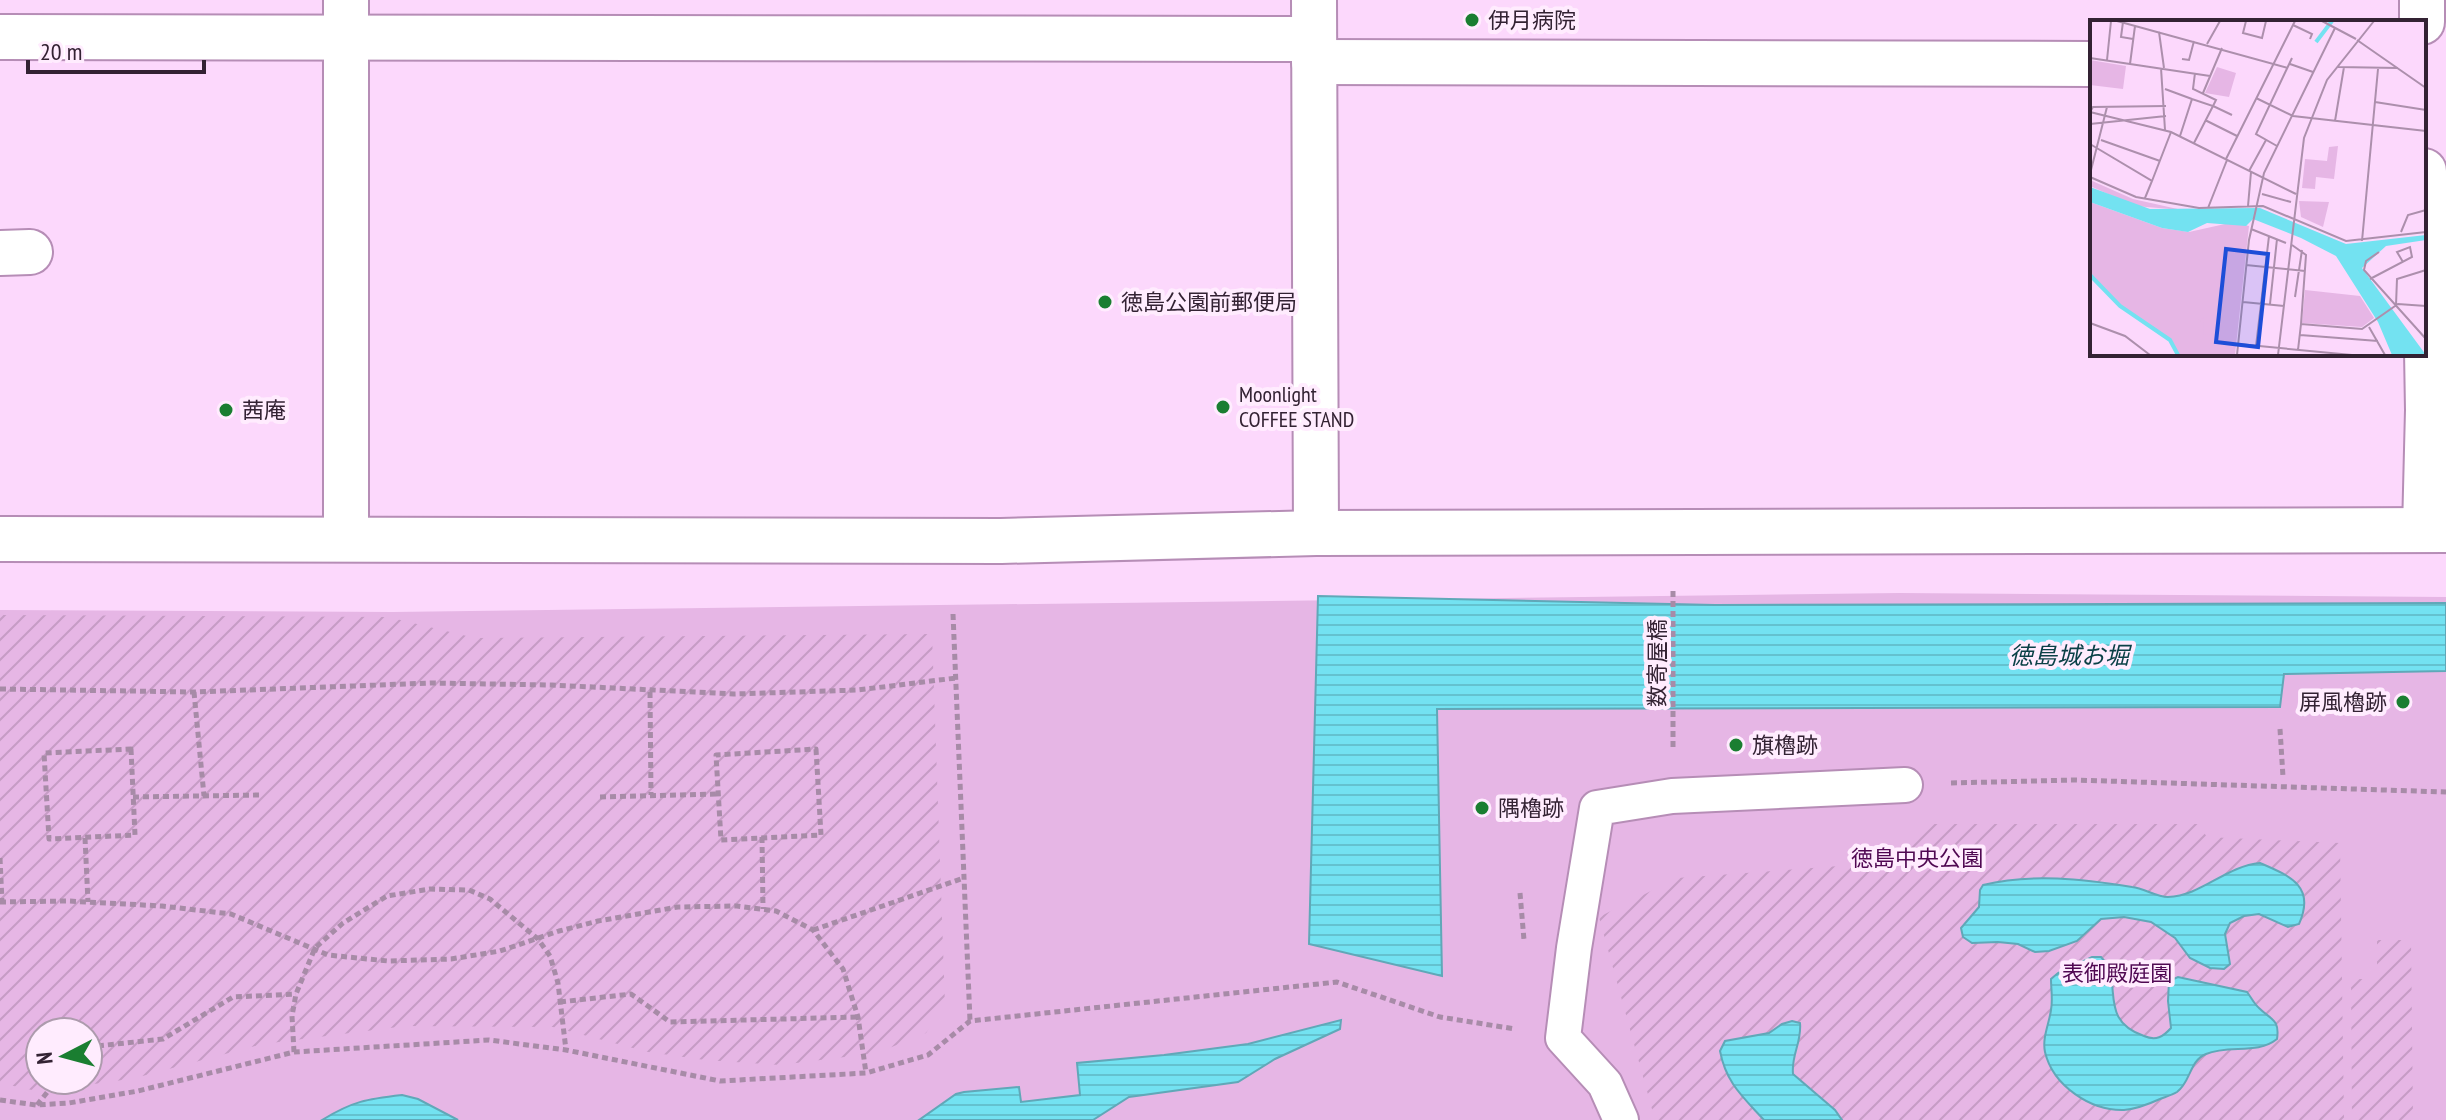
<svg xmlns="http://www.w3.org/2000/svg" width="2446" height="1120" viewBox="0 0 2446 1120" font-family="'PT Sans Narrow','Noto Sans JP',sans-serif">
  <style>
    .park { fill: #e6b6e5; fill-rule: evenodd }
    .garden { fill: url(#garden-furrows); fill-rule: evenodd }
    .water { fill: url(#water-rules); stroke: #60a8b8; stroke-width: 2 }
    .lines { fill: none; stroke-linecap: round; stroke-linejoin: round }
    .service-casing { stroke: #b68db6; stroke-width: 38 }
    .minor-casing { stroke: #b68db6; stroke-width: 48 }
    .tertiary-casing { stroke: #b68db6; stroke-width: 48 }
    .path { stroke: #a78ba7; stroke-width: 5; stroke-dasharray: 6 4; stroke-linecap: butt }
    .service { stroke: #fff; stroke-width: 34 }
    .minor { stroke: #fff; stroke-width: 44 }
    .tertiary { stroke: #fff; stroke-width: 44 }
    .poi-dot { fill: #1a7e31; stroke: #ffecfe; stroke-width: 3 }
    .labels { text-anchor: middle; stroke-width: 8; stroke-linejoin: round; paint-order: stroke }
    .poi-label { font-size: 22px; fill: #323; stroke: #ffecfe; text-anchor: start }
    .street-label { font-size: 22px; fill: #323; stroke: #ffecfe }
    .park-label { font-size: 22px; fill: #500852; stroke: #ffecfe }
    .water-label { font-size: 24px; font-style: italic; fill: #0b4047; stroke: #ffecfe }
    .inset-river { fill: none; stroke: #73e2f1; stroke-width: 4 }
    .inset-road { fill: none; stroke: #ac8fac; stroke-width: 2 }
    .view { fill: #1d4ed8; fill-opacity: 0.15; stroke: #1d4ed8; stroke-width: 4 }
    .inset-edge { fill: none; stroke: #323; stroke-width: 4 }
  </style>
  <defs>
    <pattern id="garden-furrows" width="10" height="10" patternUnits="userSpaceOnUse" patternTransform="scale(2)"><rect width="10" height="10" fill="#e6b6e5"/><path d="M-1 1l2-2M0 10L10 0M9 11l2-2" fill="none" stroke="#c69cc5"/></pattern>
    <pattern id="water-rules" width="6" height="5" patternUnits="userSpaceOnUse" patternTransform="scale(2)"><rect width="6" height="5" fill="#73e2f1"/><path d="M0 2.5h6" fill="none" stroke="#64c2cf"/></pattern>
  </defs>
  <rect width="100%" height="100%" fill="#fcd8fc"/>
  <path class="park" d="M1899,593L2446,597V1120H0V610L393,612ZM40,1032H88V1080H40Z"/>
  <g class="garden">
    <path d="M0,615L388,617L475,638L932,634L945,1005L926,1033L877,1053L780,1065L705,1060L648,1052L553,1027L406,1026L263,1044L135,1078L103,1083L32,1090L0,1083ZM40,1032H88V1080H40Z"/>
    <path d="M1929,824H2198L2207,837L2340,843L2344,1120H1655L1599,917L1677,878L1880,863Z"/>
    <path d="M2377,940H2411L2413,1120H2352L2351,979H2377Z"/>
  </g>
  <g class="water">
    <path d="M1318,596L1715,605L2446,603V671L2284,674L2280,707L1437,709L1442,976L1309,944Z"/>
    <path d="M2260,863C2290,876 2316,886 2299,924L2288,927L2259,914L2244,916L2230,923L2225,934L2230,964L2224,969L2210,968L2190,958L2175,938L2151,922L2124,917L2101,919L2077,941L2049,951L2035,952L2018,944L1998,942L1972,943L1963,937L1961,928L1979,907L1980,890L1983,885C2032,873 2083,879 2132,887C2144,888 2156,897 2168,897C2201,896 2226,866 2260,863Z"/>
    <path d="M2092,957H2101C2125,982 2096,1019 2144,1036C2156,1041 2163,1037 2171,1028L2168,1001L2169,981L2178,977L2247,992C2251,997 2254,1004 2259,1008C2271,1020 2280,1019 2277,1039C2257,1055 2229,1044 2206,1054C2189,1061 2191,1082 2177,1092C2172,1095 2165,1097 2160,1099C2149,1104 2136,1109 2124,1110C2091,1111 2053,1086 2045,1052C2042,1038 2049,1024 2051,1010C2053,1000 2051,989 2051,979L2058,973Z"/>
    <path d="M1341,1020L1340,1029L1275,1059L1238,1082L1129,1097L1093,1120H919L956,1094L964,1092L1019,1087L1021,1102L1080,1095L1077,1063L1164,1055L1248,1044Z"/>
    <path d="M1792,1021L1800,1023C1802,1042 1791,1055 1793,1074L1835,1110L1842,1120H1764C1743,1097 1726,1083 1720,1051L1725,1041L1769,1033L1782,1024Z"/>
    <path d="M402,1095L418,1099L458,1120H322C353,1101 367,1099 402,1095Z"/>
  </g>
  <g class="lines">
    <g class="service-casing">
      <path id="service" d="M1621,1120L1605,1084L1563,1038L1574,948L1597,808L1672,796L1905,785"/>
    </g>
    <g class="minor-casing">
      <g id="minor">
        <path d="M1314,0L1316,533"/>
        <path d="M0,37L1314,39"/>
        <path d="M1314,62L2092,64"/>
        <path d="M0,253L30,252"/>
        <path d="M346,539V0"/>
      </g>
    </g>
    <g class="tertiary-casing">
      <g id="tertiary">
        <path d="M2422,22V0"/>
        <path d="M2424,171L2428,410L2425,530"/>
        <path d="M0,539L1001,541L1316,533L2446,530"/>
      </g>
    </g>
    <g class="path">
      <path d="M953,614L970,1021"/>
      <path d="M0,689L194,692L432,683L552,685L734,694L858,690L956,678"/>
      <path d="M194,692L204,796"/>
      <path d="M650,692L651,795"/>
      <path d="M2280,729L2283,777"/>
      <path d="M1673,747V588"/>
      <path d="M131,749L135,835L49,839L44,753Z"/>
      <path d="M816,749L821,835L721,840L716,755Z"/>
      <path d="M1951,783L2075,780L2446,792"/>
      <path d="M133,797L261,795"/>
      <path d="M600,797L718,794"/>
      <path d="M762,837L763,909"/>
      <path d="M85,838L88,902"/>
      <path d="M0,858L2,902"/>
      <path d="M1520,893L1524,940"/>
      <path d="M0,902L68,901L162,906L231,914L328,955L388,961L451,959L500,951L559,931L598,921L678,907L737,906L776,911L813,930L843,969L858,1017L866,1073"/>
      <path d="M813,930L964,878"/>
      <path d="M560,1002L631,994L670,1022L858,1017"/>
      <path d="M88,1047L163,1039L233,997L296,994"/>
      <path d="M294,1052L292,1016L296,994L315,948L343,923L387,896L430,889L469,890L490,899L538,939L550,956L558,983L566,1050"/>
      <path d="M0,1100L36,1105L69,1103L138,1091L294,1052L489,1040L566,1050L720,1081L866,1073L928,1055L970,1021L1337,982L1440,1017L1515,1029"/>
      <path d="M37,1105L57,1080"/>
    </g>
    <use href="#service" class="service"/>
    <use href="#minor" class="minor"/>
    <use href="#tertiary" class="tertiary"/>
  </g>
  <g class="poi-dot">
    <circle cx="1472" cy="20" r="8"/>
    <circle cx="1105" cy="302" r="8"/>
    <circle cx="1223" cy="407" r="8"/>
    <circle cx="226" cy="410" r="8"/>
    <circle cx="2403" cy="702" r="8"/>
    <circle cx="1736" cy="745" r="8"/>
    <circle cx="1482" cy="808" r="8"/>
  </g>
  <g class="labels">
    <g class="poi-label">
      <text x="1488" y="28">伊月病院</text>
      <text x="1121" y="310">徳島公園前郵便局</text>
      <text x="1239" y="402">Moonlight<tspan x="1239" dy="25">COFFEE STAND</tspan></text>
      <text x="242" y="418">茜庵</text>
      <text x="2387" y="710" text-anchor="end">屏風櫓跡</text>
      <text x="1752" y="753">旗櫓跡</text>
      <text x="1498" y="816">隅櫓跡</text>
    </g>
    <g class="street-label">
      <text transform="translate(1657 663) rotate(-90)" y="8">数寄屋橋</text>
    </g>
    <g class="park-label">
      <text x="1917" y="866">徳島中央公園</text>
      <text x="2117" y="981">表御殿庭園</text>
    </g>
    <g class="water-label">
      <text x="2069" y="664">徳島城お堀</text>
    </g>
  </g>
  <g transform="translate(2090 20)">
    <rect width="336" height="336" fill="#fcd8fc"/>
    <path d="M0,40L36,46L33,69L0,65ZM127,47L146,53L139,77L115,73ZM248,126L244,159L226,157L225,169L212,168L215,139L237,141L239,127ZM0,160L43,179L92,190L45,186L0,166ZM209,181L239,182L233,207L211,197ZM0,182L72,208L99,212L144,202L159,206L145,335H89L81,320L33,287L0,253ZM215,270L270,276L284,298L272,307L212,303Z" fill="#e6b6e5"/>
    <path d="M138,226L155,229L150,267L135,265ZM137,291V319L122,321L125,314L113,315L114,302L107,300Z" fill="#e6b6e5"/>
    <path d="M0,167L60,189L170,188L256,224L336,215V220L296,226L272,248L336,335H302L288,302L246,236L211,218L163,199L156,206L117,203L98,212L72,208L0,182Z" fill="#73e2f1"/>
    <path class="inset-river" d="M226,22L242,1M0,255L30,286L80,320L88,335"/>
    <path class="inset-road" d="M27,1L198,48M156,1L153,13L172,18L176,1M232,1L266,19M33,2L31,17L43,19M203,5L222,14L220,19M69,12L74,48M267,20L336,68M117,24L130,1M0,38L120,56M92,39L99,40L104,21M17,40L21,1M40,44L45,6M200,44L223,52M248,47L308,48M71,48L75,110M105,53L103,69L126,80L123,86L142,95M75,69L102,79M113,73L132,28M166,78L203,96L336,111M285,82L336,90M0,92L81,112L206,174M0,92L3,87L76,86M115,100L147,116M245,101L254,47M0,104L76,96M90,116L102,79L123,86L104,123M11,120L70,141M0,124L62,161L55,178M187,126L166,114L202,38M136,139L205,1M159,151L176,120M0,154L17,87M0,157L46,177L109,188L173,186L256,221L336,212M62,161L81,112M172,174L201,182M158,186L161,152M118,188L137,140M161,209L196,223M311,212L318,195L336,190M272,221L288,49M202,225L216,235L211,304M289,232L276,241L274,250L336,319M156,245L215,251M280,259L322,237L320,227L307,232L313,242M205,277L212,230M153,282L194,286M171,284L179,216M180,284L187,219M306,285L307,259L336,250M0,303L35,316L60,335M279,307L295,335M210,315L288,321M148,324L262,335M166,326L171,284M208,330L211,304L272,309L308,284L336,286M147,335L159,220L174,153L245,8M188,335L214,118L237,60L284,1"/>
    <path class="view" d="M136,229L178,234L168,327L126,322Z"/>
    <rect width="336" height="336" class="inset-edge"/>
  </g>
  <g transform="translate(64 1056) rotate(264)"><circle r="38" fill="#ffecfe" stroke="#ad9bad" stroke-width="2"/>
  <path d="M0-6L14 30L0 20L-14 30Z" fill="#1a7e31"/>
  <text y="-12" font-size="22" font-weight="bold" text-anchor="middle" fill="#332233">N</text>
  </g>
  <path d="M28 60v12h176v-12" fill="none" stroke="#332233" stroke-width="4"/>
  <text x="40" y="60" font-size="24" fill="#332233" stroke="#ffecfe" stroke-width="6" paint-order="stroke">20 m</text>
</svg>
